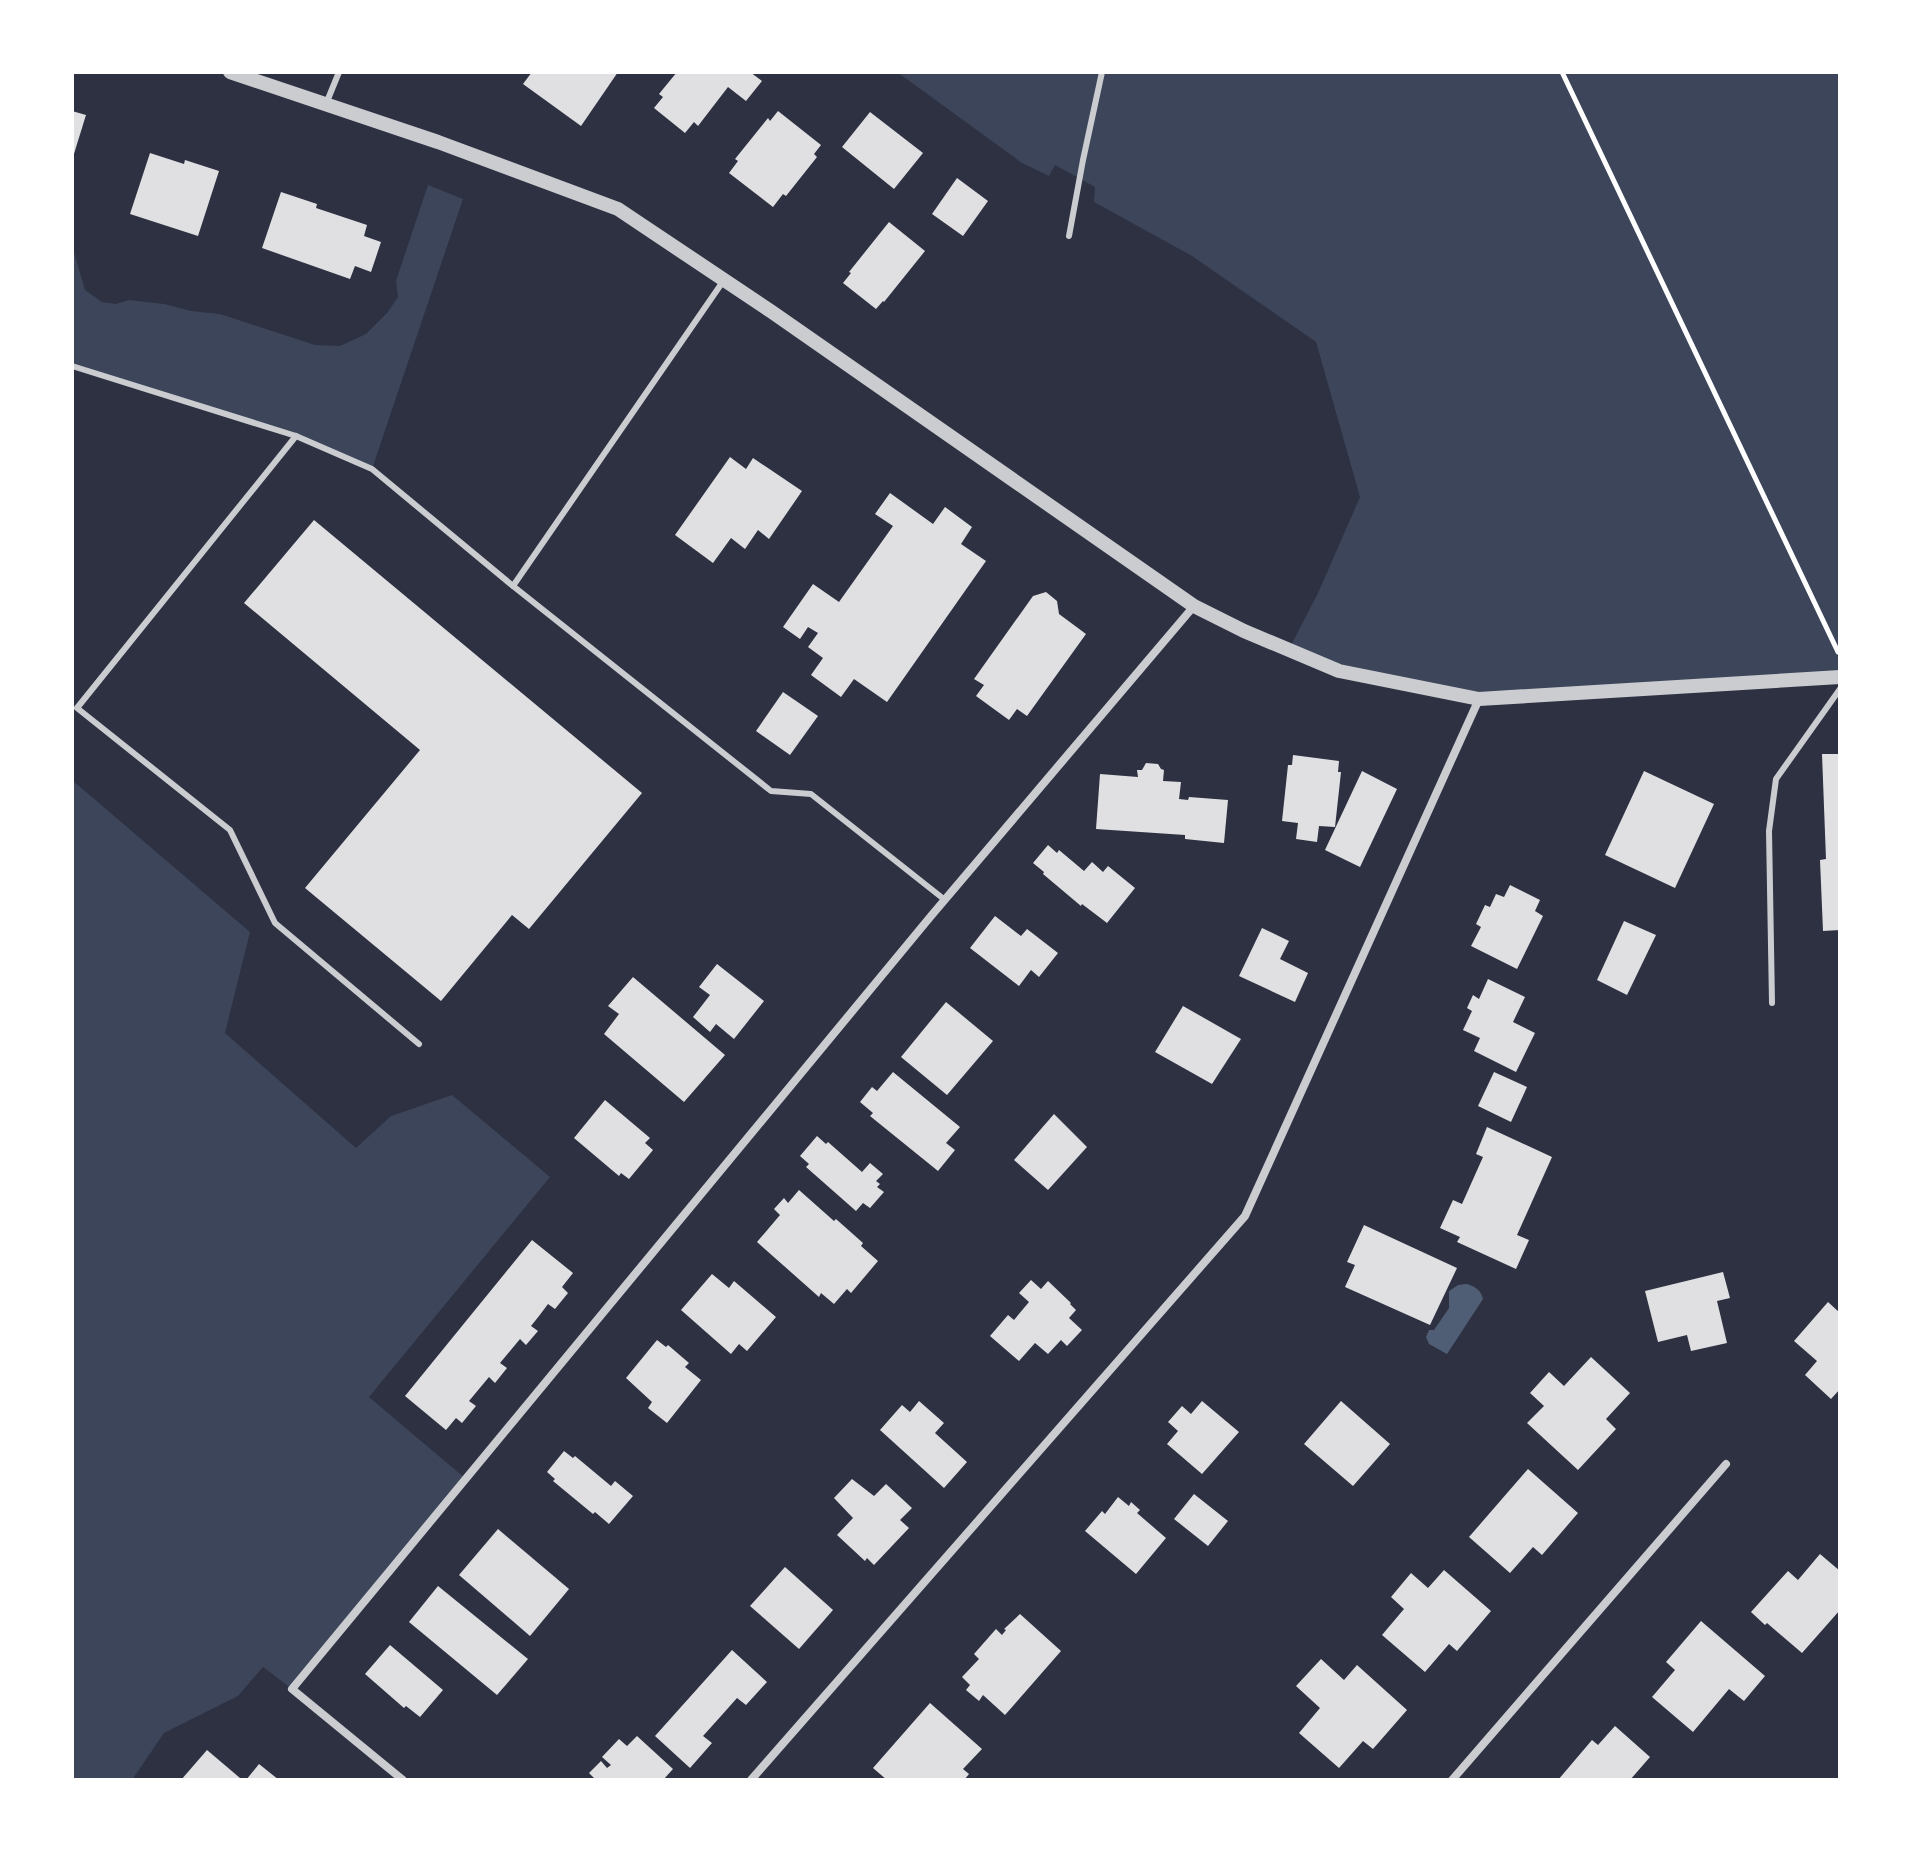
<svg xmlns="http://www.w3.org/2000/svg" width="1912" height="1852" viewBox="0 0 1912 1852" font-family="Figtree,sans-serif">
  <style>
    .green { fill: #3c4559 }
    .water { fill: #4f5d75 }
    .building { fill: #e0e0e3 }
    .lines { fill: none; stroke-linecap: round; stroke-linejoin: round }
    .path { stroke: #fff; stroke-width: 5 }
    .service { stroke: #caccd0; stroke-width: 6 }
    .minor { stroke: #caccd0; stroke-width: 8 }
    .tertiary { stroke: #caccd0; stroke-width: 14 }
  </style>
  <rect width="100%" height="100%" fill="#2d3142"/>
  <g class="green">
    <path d="M897,72H1840V677L1479,699L1339,671L1288,651L1318,593L1360,497L1316,342L1192,256L1094,202L1095,187L1055,165L1049,176L1022,163Z"/>
    <path d="M428,185L463,199L372,469L296,436L72,366V245L85,290L102,302L116,304L129,300L164,304L191,311L220,314L315,345L340,346L366,334L387,313L398,297L396,281Z"/>
    <path d="M72,780L250,932L225,1033L356,1148L391,1116L452,1095L550,1177L369,1397L466,1479L292,1689L263,1667L238,1696L164,1733L132,1780H72Z"/>
  </g>
  <path class="water" d="M1466,1284C1475,1286 1481,1290 1483,1299L1447,1354L1429,1344L1426,1337L1429,1330H1434L1449,1308V1291L1458,1285Z"/>
  <g class="building">
    <path d="M532,72H618L581,126L523,84Z"/>
    <path d="M677,72H750L762,81L746,101L728,87L698,126L694,122L685,133L654,108L663,97L659,94Z"/>
    <path d="M72,111L86,115L73,157H72Z"/>
    <path d="M778,111L821,145L814,154L817,157L786,196L783,194L773,207L729,173L738,161L735,159L768,118L770,121Z"/>
    <path d="M870,112L923,153L894,189L842,147Z"/>
    <path d="M150,153L184,164L185,160L219,171L198,236L130,214Z"/>
    <path d="M957,178L988,201L963,236L932,214Z"/>
    <path d="M281,192L317,204L316,208L367,225L364,236L381,242L371,272L355,266L350,279L262,248Z"/>
    <path d="M889,222L925,251L884,302L883,301L876,309L843,283L851,273L849,272Z"/>
    <path d="M730,457L746,469L753,458L802,491L769,539L758,530L745,549L731,538L713,563L675,535Z"/>
    <path d="M890,493L933,524L945,507L972,527L961,544L986,561L887,702L854,679L841,697L811,675L823,658L808,647L818,633L808,627L800,639L783,627L813,584L839,602L893,526L875,514Z"/>
    <path d="M314,520L642,793L529,929L512,915L441,1001L305,888L420,750L244,603Z"/>
    <path d="M1046,592L1057,601L1059,614L1086,634L1027,716L1017,709L1009,720L976,696L984,685L974,679L1033,596Z"/>
    <path d="M783,692L818,716L790,755L756,731Z"/>
    <path d="M1822,754H1840V930L1823,931L1820,860L1826,859Z"/>
    <path d="M1293,755L1339,761L1338,772H1341L1335,827L1319,826L1317,842L1296,839L1298,823L1282,821L1288,765H1292Z"/>
    <path d="M1146,763L1158,764L1161,769L1164,770L1163,781L1181,782L1179,799L1188,800L1189,797L1228,800L1224,843L1185,839V835L1096,829L1100,774L1138,777L1137,770H1142Z"/>
    <path d="M1362,771L1397,789L1360,867L1325,850Z"/>
    <path d="M1644,771L1714,804L1675,888L1605,855Z"/>
    <path d="M1048,845L1057,853L1059,850L1084,871L1092,862L1103,872L1108,866L1135,888L1107,923L1082,904L1081,906L1043,874L1044,872L1033,863Z"/>
    <path d="M1510,885L1540,900L1535,911L1543,916L1517,969L1471,946L1481,927L1476,924L1485,905L1490,907L1496,894L1504,897Z"/>
    <path d="M995,916L1021,936L1027,929L1058,953L1039,977L1031,970L1019,986L970,948Z"/>
    <path d="M1624,921L1656,935L1627,995L1597,980Z"/>
    <path d="M1262,928L1289,941L1280,959L1308,973L1295,1002L1239,976Z"/>
    <path d="M717,964L764,1001L734,1039L716,1024L710,1032L693,1017L710,995L699,987Z"/>
    <path d="M633,977L725,1055L684,1102L604,1034L619,1014L608,1006Z"/>
    <path d="M1488,979L1525,997L1513,1022L1535,1033L1516,1072L1474,1051L1480,1038L1463,1030L1472,1011L1467,1008L1473,995L1479,999Z"/>
    <path d="M946,1002L993,1041L947,1095L901,1057Z"/>
    <path d="M1183,1006L1241,1039L1212,1084L1155,1052Z"/>
    <path d="M893,1072L960,1127L946,1143L955,1150L938,1171L870,1116L873,1113L860,1102L872,1087L877,1091Z"/>
    <path d="M1494,1072L1527,1087L1511,1122L1478,1106Z"/>
    <path d="M605,1100L650,1138L645,1143L653,1150L629,1179L621,1173L619,1176L574,1138Z"/>
    <path d="M1054,1114L1087,1147L1048,1190L1014,1160Z"/>
    <path d="M1487,1127L1552,1157L1517,1235L1529,1240L1516,1269L1457,1242L1460,1237L1440,1228L1453,1200L1462,1204L1483,1157L1476,1154Z"/>
    <path d="M817,1136L826,1144L828,1142L862,1172L870,1163L883,1174L876,1181L880,1184L877,1187L884,1192L870,1208L863,1203L856,1211L806,1167L809,1164L800,1156Z"/>
    <path d="M799,1190L834,1221L836,1219L863,1243L861,1246L878,1261L851,1293L847,1289L834,1304L821,1293L819,1297L757,1242L780,1215L774,1209L784,1198L788,1203Z"/>
    <path d="M1364,1225L1457,1268L1430,1325L1345,1287L1355,1265L1347,1262Z"/>
    <path d="M532,1240L573,1273L562,1287L568,1293L555,1309L548,1304L539,1316L531,1326L538,1331L526,1345L520,1339L500,1363L507,1368L495,1383L489,1377L469,1401L476,1406L462,1423L456,1418L446,1430L405,1396Z"/>
    <path d="M1723,1272L1730,1298L1717,1301L1727,1343L1691,1351L1687,1335L1658,1342L1645,1291Z"/>
    <path d="M712,1274L729,1288L734,1281L776,1317L747,1351L739,1344L731,1354L681,1310Z"/>
    <path d="M1031,1280L1041,1289L1048,1281L1071,1303L1070,1304L1076,1310L1069,1318L1082,1330L1067,1346L1061,1340L1048,1354L1035,1343L1019,1361L990,1336L1008,1315L1014,1320L1029,1302L1019,1293Z"/>
    <path d="M1828,1302L1840,1313V1389L1831,1399L1805,1375L1817,1361L1794,1341Z"/>
    <path d="M657,1340L666,1347L668,1345L689,1363L685,1367L701,1380L667,1423L648,1408L652,1402L626,1378Z"/>
    <path d="M1591,1357L1630,1393L1606,1419L1616,1429L1578,1470L1527,1423L1544,1406L1530,1393L1549,1372L1564,1386Z"/>
    <path d="M919,1401L944,1423L935,1433L967,1462L944,1488L880,1430L902,1405L910,1412Z"/>
    <path d="M1202,1401L1239,1432L1202,1474L1167,1444L1178,1431L1168,1422L1182,1406L1191,1414Z"/>
    <path d="M1341,1401L1390,1444L1353,1486L1304,1444Z"/>
    <path d="M564,1451L573,1458L575,1456L611,1486L615,1481L633,1496L609,1524L595,1512L593,1514L553,1481L555,1479L547,1472Z"/>
    <path d="M1528,1469L1578,1513L1542,1555L1533,1547L1510,1573L1469,1537Z"/>
    <path d="M852,1479L874,1496L886,1484L912,1508L900,1520L909,1528L874,1565L867,1558L865,1561L837,1535L853,1518L834,1498Z"/>
    <path d="M1194,1494L1228,1521L1208,1546L1174,1519Z"/>
    <path d="M1118,1497L1129,1506L1131,1502L1140,1510L1137,1513L1166,1538L1136,1574L1085,1531L1102,1511L1105,1514Z"/>
    <path d="M498,1529L569,1589L530,1636L459,1575Z"/>
    <path d="M1820,1554L1840,1571V1610L1802,1653L1767,1623L1765,1625L1751,1612L1788,1571L1798,1580Z"/>
    <path d="M785,1567L833,1610L799,1649L750,1606Z"/>
    <path d="M1444,1570L1491,1611L1457,1651L1449,1644L1425,1672L1382,1635L1404,1609L1391,1597L1411,1573L1428,1588Z"/>
    <path d="M438,1586L528,1659L497,1695L409,1622Z"/>
    <path d="M1020,1614L1061,1651L1005,1715L983,1695L979,1701L966,1690L970,1685L962,1677L979,1659L974,1654L996,1629L1002,1635L1006,1630L1004,1629Z"/>
    <path d="M1701,1621L1765,1676L1744,1701L1729,1689L1693,1732L1652,1697L1675,1670L1666,1662Z"/>
    <path d="M390,1645L443,1690L420,1717L406,1706L404,1708L365,1674Z"/>
    <path d="M732,1650L767,1682L746,1705L737,1698L721,1716L703,1736L712,1743L690,1768L655,1736Z"/>
    <path d="M1321,1659L1344,1680L1357,1665L1407,1710L1373,1749L1363,1741L1339,1768L1299,1733L1320,1708L1296,1686Z"/>
    <path d="M930,1703L982,1749L963,1769L969,1774L964,1780H887L873,1768Z"/>
    <path d="M1615,1726L1650,1757L1630,1780H1558L1592,1740L1598,1745Z"/>
    <path d="M637,1736L673,1769L663,1780H596L589,1773L601,1761L607,1768L611,1765L602,1757L619,1739L627,1746Z"/>
    <path d="M207,1750L240,1778L238,1780H181Z"/>
    <path d="M259,1764L279,1780H246Z"/>
  </g>
  <g class="lines">
    <path class="path" d="M1562,72L1838,652"/>
    <g class="service">
      <path d="M326,104L339,72"/>
      <path d="M1069,236L1083,160L1102,72"/>
      <path d="M72,366L296,436L372,469L513,586L771,791L811,794L945,900"/>
      <path d="M296,436L77,708L230,830L275,923L419,1044"/>
      <path d="M513,586L724,280"/>
      <path d="M1772,1003L1769,831L1776,779L1840,689"/>
    </g>
    <g class="minor">
      <path d="M403,1780L292,1689L931,916L1194,606"/>
      <path d="M751,1780L1245,1216L1479,699"/>
      <path d="M1452,1780L1726,1464"/>
    </g>
    <path class="tertiary" d="M230,72L438,142L618,209L772,312L1194,606L1244,631L1339,671L1479,699L1840,677"/>
  </g>
  <rect width="1912" height="1852" fill="none" stroke="#ffffff" stroke-width="148"/>
</svg>
